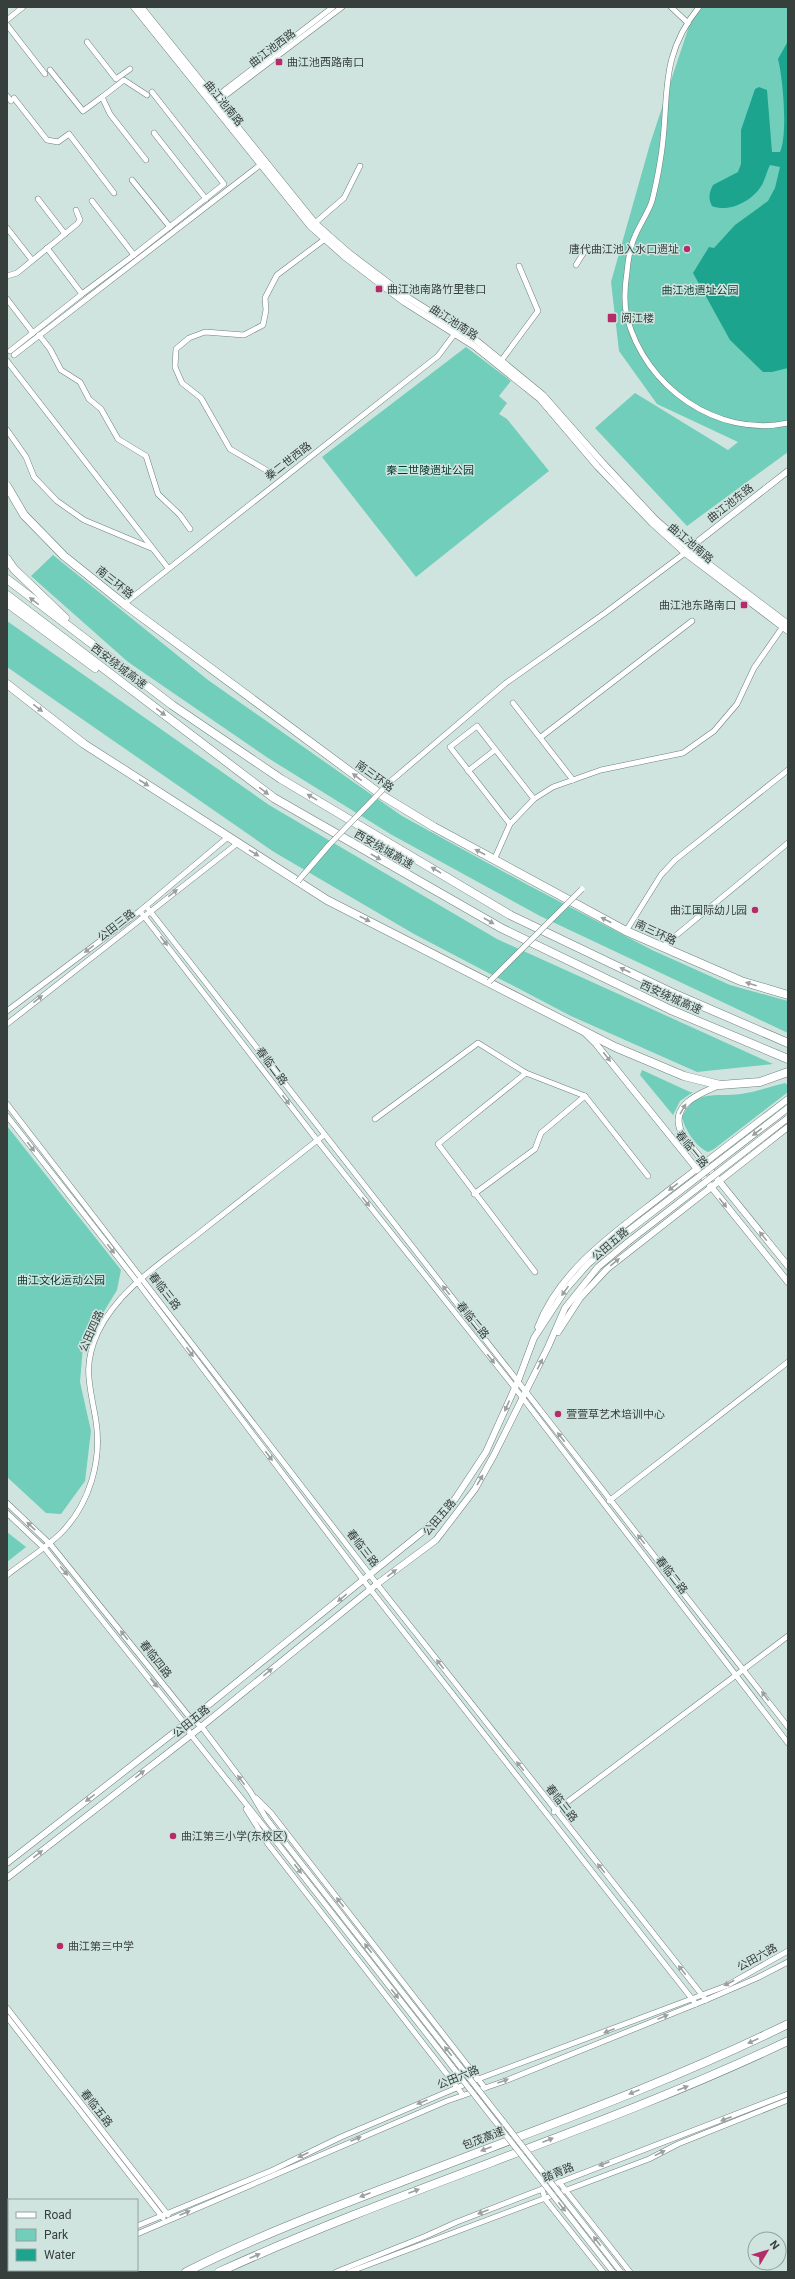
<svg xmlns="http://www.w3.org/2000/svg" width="795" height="2279" viewBox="0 0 795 2279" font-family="Roboto,'Noto Sans SC',sans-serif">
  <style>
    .green { fill: #70cebb }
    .water { fill: #1ca48f }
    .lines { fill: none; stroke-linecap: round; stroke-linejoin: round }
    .minor-casing { stroke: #6e807b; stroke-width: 6 }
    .major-casing { stroke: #6e807b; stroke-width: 7 }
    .highway-casing { stroke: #6e807b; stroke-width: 9 }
    .minor { stroke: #fff; stroke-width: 5 }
    .major { stroke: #fff; stroke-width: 6 }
    .highway { stroke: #fff; stroke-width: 8 }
    .minor-bridge-casing { stroke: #6e807b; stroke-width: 6; stroke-linecap: butt }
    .major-bridge-casing { stroke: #6e807b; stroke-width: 7; stroke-linecap: butt }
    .minor-bridge { stroke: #fff; stroke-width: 5 }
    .major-bridge { stroke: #fff; stroke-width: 6 }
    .oneway { fill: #9b9f9e }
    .poi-dot { fill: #b52c69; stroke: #d0e4df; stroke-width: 1.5 }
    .labels { text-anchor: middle; stroke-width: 3; stroke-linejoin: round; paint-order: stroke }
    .street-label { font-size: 11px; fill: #373f3d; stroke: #d0e4df }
    .poi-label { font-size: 11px; fill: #373f3d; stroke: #d0e4df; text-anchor: start }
    .park-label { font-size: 11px; fill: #00382f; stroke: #d0e4df }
  </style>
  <rect width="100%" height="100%" fill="#d0e4df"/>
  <g class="green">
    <path d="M703,7H788V452L687,526L595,428L635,393L728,450L738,442L657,404L619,351L611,282L650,144L693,14Z"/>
    <path d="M466,347L511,381L499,396L507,403L499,414L507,419L549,471L416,577L322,457Z"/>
    <path d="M53,555L208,680L402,816L528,885L652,950L730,985L788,1001V1033L540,916L392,835L268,758L128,662L31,576Z"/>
    <path d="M7,621L269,805L497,939L773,1064L697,1072L571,1016L414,934L274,852L7,667Z"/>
    <path d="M642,1070L690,1092H693L680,1101L673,1115L640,1075Z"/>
    <path d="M785,1083L788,1085V1092L714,1149L708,1152C696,1147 685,1130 682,1117C697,1086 719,1099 746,1093C759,1091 772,1086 785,1083Z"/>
    <path d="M7,1126L121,1270L117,1290L83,1346L80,1382L91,1431L85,1481L61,1514L46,1513L7,1477Z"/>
    <path d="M7,1532L26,1547L7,1562Z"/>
  </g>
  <path class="water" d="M788,41V368L772,372H763L730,340L693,273L709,247L714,248L735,225L768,201L775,188L780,167L770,165C767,171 765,179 762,185C752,201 730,213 712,206C708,198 709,193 713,185L738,172L741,164V130L755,89L759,87L767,90L772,152H780C788,135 783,78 778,59Z"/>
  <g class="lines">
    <g class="minor-casing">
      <g id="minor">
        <path d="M671,7L688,23"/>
        <path d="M699,7C656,60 671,102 660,162C658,175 655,189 652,201C648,213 640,224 635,236C630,247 628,260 627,272C625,285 624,304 627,317C645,387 717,438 788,423"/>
        <path d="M7,20L23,7"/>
        <path d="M7,25L45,74"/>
        <path d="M87,42L116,79L130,69"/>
        <path d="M50,70L83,111L102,97"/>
        <path d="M7,96L11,101"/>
        <path d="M14,98L47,140L58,142L69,134L114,193"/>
        <path d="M212,100L333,7"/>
        <path d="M214,104L342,7"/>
        <path d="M154,133L206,199"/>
        <path d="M146,160L110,114L102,97L124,80L147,95"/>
        <path d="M132,180L170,227"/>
        <path d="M38,199L65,234"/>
        <path d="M92,201L134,255L224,184L152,92"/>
        <path d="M315,223L344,198L360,166"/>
        <path d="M7,228L32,260"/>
        <path d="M47,248L82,294L134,255"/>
        <path d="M576,265L586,249"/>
        <path d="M7,276L17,273L77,224L80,220L76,210"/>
        <path d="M7,299L33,333"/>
        <path d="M39,335L50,349L61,370L80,382L89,399L101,409L118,439L146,456L158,494L180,515L190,529"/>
        <path d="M10,351L82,294"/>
        <path d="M14,355L260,165"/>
        <path d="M7,361L168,568"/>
        <path d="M501,361L538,311L519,266"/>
        <path d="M7,430L26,457L34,477L57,501L84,520L151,548"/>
        <path d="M266,470L230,449L201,398L182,383L175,367L176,349L189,338L205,332L244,335L263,325L266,310L265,298L277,275L325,239"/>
        <path d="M124,604L438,356L456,332"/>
        <path d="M513,703L573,780"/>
        <path d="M541,737L692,621"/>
        <path d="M468,771L495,750"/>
        <path d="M391,781L506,683L605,613L685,553"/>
        <path d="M510,824L450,747L477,726L534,799"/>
        <path d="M494,860L510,824L534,799L553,787L601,770L683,753L714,731L737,704L754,668L784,625"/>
        <path d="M146,906L788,1727"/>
        <path d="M140,911L317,1140L515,1388L788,1743"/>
        <path d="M626,931L661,875L675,860L788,770"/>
        <path d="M662,947L788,843"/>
        <path d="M7,1011L140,911L228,837"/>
        <path d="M7,1024L238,843"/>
        <path d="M526,1073L438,1144L535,1272"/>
        <path d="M7,1104L377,1584L706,2000"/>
        <path d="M7,1116L138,1283L370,1589L696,2004"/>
        <path d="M375,1119L478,1043L526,1073L585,1096L648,1176"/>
        <path d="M474,1194L535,1149L541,1133L585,1096"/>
        <path d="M609,1501L788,1362"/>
        <path d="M7,1503L51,1545L191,1719L201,1726L250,1791L266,1818L279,1835"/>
        <path d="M7,1513L46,1550L185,1724L191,1735L274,1839"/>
        <path d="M7,1575C25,1561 46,1548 62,1532C90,1503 102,1460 96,1421C90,1385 82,1367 98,1332C119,1288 166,1260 203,1230C244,1198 284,1166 324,1135"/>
        <path d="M256,1798L271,1813L485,2088"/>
        <path d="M246,1809L268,1844L463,2095"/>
        <path d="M554,1812L788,1636"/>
        <path d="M7,2008L168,2215"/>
        <path d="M7,2017L163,2218"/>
        <path d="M559,2182L630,2272"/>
        <path d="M542,2189L545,2199L603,2272"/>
        <path d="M137,2226L273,2170L341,2137L473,2081L726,1986L788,1951"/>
        <path d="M137,2234L447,2101L505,2081L706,2000L757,1978L788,1962"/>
        <path d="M36,2272L40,2270"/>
        <path d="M54,2272L59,2270"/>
        <path d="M336,2272L426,2236L457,2222L788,2094"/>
        <path d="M349,2272L649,2159L678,2144L788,2100"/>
      </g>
    </g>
    <g class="major-casing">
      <g id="major">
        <path d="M134,7L311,227L345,257L404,302L474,346L540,399L597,466L652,523L685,553L788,631"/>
        <path d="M141,7L315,223L349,253L407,297L477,341L543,395L602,462L656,520L698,556L788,624"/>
        <path d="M687,550L788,471"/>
        <path d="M586,1034L596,1044L788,1282"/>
        <path d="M720,1085C695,1095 665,1108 685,1139L788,1266"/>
        <path d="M538,1327C561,1267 619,1230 668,1191C708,1160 748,1130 788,1099"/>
        <path d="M558,1332L580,1298L607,1269L788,1127"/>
        <path d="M7,1863L190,1720L426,1529L455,1499L486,1452L518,1381L534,1338L566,1289L588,1264L623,1235"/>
        <path d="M7,1878L191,1735L377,1584L436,1540L475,1489L494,1455L548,1347L565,1308L598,1267L628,1242"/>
      </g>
    </g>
    <g class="highway-casing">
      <g id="highway">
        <path d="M7,486L24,515L64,556L124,604L383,796L434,827L626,931L741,981L788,995"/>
        <path d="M7,559L14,569L65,618"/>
        <path d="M7,579L172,705L281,779L510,915L677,995L788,1043"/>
        <path d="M7,595L274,798L501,928L671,1010L788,1059"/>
        <path d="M7,603L95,668"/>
        <path d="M7,684L84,744L327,900L615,1047L684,1076L720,1085L760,1082L788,1072"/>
        <path d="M186,2272C257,2236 332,2208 406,2180C535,2130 664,2085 788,2024"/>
        <path d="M219,2272C405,2187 603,2129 788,2041"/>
      </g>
    </g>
    <use href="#minor" class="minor"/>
    <use href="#major" class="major"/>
    <use href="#highway" class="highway"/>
    <g class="minor-bridge-casing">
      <g id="minor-bridge">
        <path d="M298,881L329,845L391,781"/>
        <path d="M489,982L582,889"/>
        <path d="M279,1835L621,2272"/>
        <path d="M274,1839L613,2272"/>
      </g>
    </g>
    <g class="major-bridge-casing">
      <g id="major-bridge">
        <path d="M623,1235L788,1108"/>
        <path d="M628,1242L788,1118"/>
      </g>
    </g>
    <use href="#minor-bridge" class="minor-bridge"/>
    <use href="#major-bridge" class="major-bridge"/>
  </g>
  <defs><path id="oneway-solid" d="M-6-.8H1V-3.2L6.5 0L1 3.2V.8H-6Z"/></defs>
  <g class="oneway">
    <use href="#oneway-solid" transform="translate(34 601) rotate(-143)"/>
    <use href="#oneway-solid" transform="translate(38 708) rotate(38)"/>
    <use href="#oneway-solid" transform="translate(161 712) rotate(37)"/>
    <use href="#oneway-solid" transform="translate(357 777) rotate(-143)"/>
    <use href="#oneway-solid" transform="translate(144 783) rotate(33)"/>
    <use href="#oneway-solid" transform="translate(264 791) rotate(37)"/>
    <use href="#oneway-solid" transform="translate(312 797) rotate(-149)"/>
    <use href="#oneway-solid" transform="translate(480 852) rotate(-152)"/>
    <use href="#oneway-solid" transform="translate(254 853) rotate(32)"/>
    <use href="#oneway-solid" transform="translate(376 857) rotate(30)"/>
    <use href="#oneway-solid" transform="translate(436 870) rotate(-149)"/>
    <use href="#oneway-solid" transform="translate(173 893) rotate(-38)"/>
    <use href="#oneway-solid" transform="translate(365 919) rotate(27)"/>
    <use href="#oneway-solid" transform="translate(606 920) rotate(-152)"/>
    <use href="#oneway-solid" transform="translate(489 921) rotate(30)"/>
    <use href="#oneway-solid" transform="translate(164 941) rotate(53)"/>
    <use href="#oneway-solid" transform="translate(89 949) rotate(143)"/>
    <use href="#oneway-solid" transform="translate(625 970) rotate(-155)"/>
    <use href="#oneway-solid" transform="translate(751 984) rotate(-162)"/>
    <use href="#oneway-solid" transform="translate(38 999) rotate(-38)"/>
    <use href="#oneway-solid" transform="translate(607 1057) rotate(52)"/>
    <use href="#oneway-solid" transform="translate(286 1100) rotate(53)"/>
    <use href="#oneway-solid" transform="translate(683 1109) rotate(-60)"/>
    <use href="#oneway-solid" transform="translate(757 1132) rotate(143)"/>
    <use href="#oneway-solid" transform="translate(31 1147) rotate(52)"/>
    <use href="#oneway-solid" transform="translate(673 1187) rotate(142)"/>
    <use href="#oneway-solid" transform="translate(366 1202) rotate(51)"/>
    <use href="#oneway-solid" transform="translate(723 1203) rotate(51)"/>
    <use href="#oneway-solid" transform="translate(763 1236) rotate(-129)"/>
    <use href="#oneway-solid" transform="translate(111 1249) rotate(52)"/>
    <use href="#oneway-solid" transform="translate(615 1262) rotate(-39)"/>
    <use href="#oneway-solid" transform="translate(446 1290) rotate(-128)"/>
    <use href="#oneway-solid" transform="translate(565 1291) rotate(125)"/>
    <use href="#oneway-solid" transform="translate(190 1352) rotate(53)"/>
    <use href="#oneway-solid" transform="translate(491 1359) rotate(51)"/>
    <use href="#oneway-solid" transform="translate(540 1364) rotate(-63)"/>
    <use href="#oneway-solid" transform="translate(507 1406) rotate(114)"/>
    <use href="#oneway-solid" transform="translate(561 1437) rotate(-128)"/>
    <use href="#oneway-solid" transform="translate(269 1456) rotate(53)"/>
    <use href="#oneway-solid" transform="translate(480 1480) rotate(-60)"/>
    <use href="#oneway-solid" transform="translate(31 1526) rotate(-136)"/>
    <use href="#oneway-solid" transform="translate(641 1539) rotate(-128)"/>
    <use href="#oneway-solid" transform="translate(64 1571) rotate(50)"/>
    <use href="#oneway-solid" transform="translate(392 1573) rotate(-37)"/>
    <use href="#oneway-solid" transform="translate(342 1598) rotate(141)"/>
    <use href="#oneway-solid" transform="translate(124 1635) rotate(-128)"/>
    <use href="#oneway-solid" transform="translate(440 1664) rotate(-128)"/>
    <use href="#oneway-solid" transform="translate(268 1672) rotate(-39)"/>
    <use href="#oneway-solid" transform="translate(154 1683) rotate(52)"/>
    <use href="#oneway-solid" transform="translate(765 1696) rotate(-127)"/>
    <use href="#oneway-solid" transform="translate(520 1766) rotate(-128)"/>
    <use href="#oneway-solid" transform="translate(140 1774) rotate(-38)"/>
    <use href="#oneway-solid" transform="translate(241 1780) rotate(-127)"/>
    <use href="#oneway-solid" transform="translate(90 1798) rotate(142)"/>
    <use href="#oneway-solid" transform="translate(38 1854) rotate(-38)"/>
    <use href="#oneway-solid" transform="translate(601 1868) rotate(-129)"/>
    <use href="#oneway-solid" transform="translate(298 1869) rotate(52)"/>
    <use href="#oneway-solid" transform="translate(340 1902) rotate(-128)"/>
    <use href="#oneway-solid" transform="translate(368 1948) rotate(-128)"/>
    <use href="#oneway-solid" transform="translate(682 1970) rotate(-129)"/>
    <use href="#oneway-solid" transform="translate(729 1983) rotate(152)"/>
    <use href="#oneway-solid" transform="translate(395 1994) rotate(52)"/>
    <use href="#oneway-solid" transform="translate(663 2017) rotate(-22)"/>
    <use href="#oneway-solid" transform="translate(609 2031) rotate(159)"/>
    <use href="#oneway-solid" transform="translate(753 2041) rotate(156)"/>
    <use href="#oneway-solid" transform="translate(448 2051) rotate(-128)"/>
    <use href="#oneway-solid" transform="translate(503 2081) rotate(-20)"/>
    <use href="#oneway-solid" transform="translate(683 2088) rotate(-21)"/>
    <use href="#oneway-solid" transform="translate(634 2092) rotate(158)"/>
    <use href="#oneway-solid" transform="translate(422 2102) rotate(157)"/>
    <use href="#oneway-solid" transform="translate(726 2119) rotate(159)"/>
    <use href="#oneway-solid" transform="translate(356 2139) rotate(-23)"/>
    <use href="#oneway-solid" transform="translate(548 2140) rotate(-21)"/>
    <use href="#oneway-solid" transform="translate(486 2149) rotate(159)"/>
    <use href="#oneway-solid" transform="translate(660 2153) rotate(-26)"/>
    <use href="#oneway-solid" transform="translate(303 2155) rotate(155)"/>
    <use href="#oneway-solid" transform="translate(604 2164) rotate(159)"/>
    <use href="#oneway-solid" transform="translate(414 2191) rotate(-21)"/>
    <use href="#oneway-solid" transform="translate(365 2195) rotate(159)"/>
    <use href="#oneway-solid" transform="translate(562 2207) rotate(52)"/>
    <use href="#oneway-solid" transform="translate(483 2212) rotate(159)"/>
    <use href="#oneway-solid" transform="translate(185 2213) rotate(-23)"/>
    <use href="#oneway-solid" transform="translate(597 2241) rotate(-128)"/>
    <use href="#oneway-solid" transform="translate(255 2256) rotate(-23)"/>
  </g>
  <g class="poi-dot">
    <rect x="275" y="58" width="8" height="8" rx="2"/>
    <circle cx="687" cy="249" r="4"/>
    <rect x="375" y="285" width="8" height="8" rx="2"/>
    <rect x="607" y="313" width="10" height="10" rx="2"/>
    <rect x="740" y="601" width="8" height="8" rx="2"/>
    <circle cx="755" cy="910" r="4"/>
    <circle cx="558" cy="1414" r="4"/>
    <circle cx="173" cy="1836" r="4"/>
    <circle cx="60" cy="1946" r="4"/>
  </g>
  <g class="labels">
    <g class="street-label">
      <text transform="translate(272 48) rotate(-37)" y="4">曲江池西路</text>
      <text transform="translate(224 103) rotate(51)" y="4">曲江池南路</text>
      <text transform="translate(454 322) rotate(33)" y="4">曲江池南路</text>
      <text transform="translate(288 461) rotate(-38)" y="4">秦二世西路</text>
      <text transform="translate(730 503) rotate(-38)" y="4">曲江池东路</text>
      <text transform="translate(691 543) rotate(40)" y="4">曲江池南路</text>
      <text transform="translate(115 582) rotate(38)" y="4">南三环路</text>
      <text transform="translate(119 666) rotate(37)" y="4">西安绕城高速</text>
      <text transform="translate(375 776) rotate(36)" y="4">南三环路</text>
      <text transform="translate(384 849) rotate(30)" y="4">西安绕城高速</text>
      <text transform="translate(116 925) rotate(-38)" y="4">公田三路</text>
      <text transform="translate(656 932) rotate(25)" y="4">南三环路</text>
      <text transform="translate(671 997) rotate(24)" y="4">西安绕城高速</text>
      <text transform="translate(272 1066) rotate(53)" y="4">春临二路</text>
      <text transform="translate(692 1149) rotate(51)" y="4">春临一路</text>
      <text transform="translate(610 1244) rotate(-41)" y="4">公田五路</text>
      <text transform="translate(165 1291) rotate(52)" y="4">春临三路</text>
      <text transform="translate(473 1320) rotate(51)" y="4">春临二路</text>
      <text transform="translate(91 1331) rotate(-66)" y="4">公田四路</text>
      <text transform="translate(439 1517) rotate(-50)" y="4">公田五路</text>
      <text transform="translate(363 1548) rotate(52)" y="4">春临三路</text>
      <text transform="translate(672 1575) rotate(52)" y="4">春临二路</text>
      <text transform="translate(156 1659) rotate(52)" y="4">春临四路</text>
      <text transform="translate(191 1721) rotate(-39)" y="4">公田五路</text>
      <text transform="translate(562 1803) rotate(52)" y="4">春临三路</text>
      <text transform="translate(757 1957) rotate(-29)" y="4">公田六路</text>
      <text transform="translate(458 2077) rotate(-22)" y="4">公田六路</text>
      <text transform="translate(97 2108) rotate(52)" y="4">春临五路</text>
      <text transform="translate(483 2138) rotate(-21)" y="4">包茂高速</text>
      <text transform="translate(558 2172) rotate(-22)" y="4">踏青路</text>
    </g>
    <g class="poi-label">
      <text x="287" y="66">曲江池西路南口</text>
      <text x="679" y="253" text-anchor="end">唐代曲江池入水口遗址</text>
      <text x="387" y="293">曲江池南路竹里巷口</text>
      <text x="621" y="322">阅江楼</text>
      <text x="736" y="609" text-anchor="end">曲江池东路南口</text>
      <text x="747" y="914" text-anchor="end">曲江国际幼儿园</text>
      <text x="566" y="1418">萱萱草艺术培训中心</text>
      <text x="181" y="1840">曲江第三小学(东校区)</text>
      <text x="68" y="1950">曲江第三中学</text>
    </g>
    <g class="park-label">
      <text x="700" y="294">曲江池遗址公园</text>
      <text x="430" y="474">秦二世陵遗址公园</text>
      <text x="61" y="1284">曲江文化运动公园</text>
    </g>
  </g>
  <rect width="795" height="2279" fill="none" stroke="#373f3d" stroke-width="16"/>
  <rect x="8" y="2199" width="130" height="72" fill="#d0e4df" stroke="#93a29e"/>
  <rect x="16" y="2212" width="20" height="6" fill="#ffffff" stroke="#93a29e"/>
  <text x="44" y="2219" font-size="12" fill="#373f3d">Road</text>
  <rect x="16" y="2229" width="20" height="12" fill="#70cebb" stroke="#93a29e"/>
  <text x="44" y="2239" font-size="12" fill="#373f3d">Park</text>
  <rect x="16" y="2249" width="20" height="12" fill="#1ca48f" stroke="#93a29e"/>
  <text x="44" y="2259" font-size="12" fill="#373f3d">Water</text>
  <g transform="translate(767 2251) rotate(52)"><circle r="19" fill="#d0e4df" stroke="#93a29e"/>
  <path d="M0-3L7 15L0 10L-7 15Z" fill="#b52c69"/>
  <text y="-6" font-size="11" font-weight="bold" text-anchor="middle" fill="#373f3d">N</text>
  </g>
</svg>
